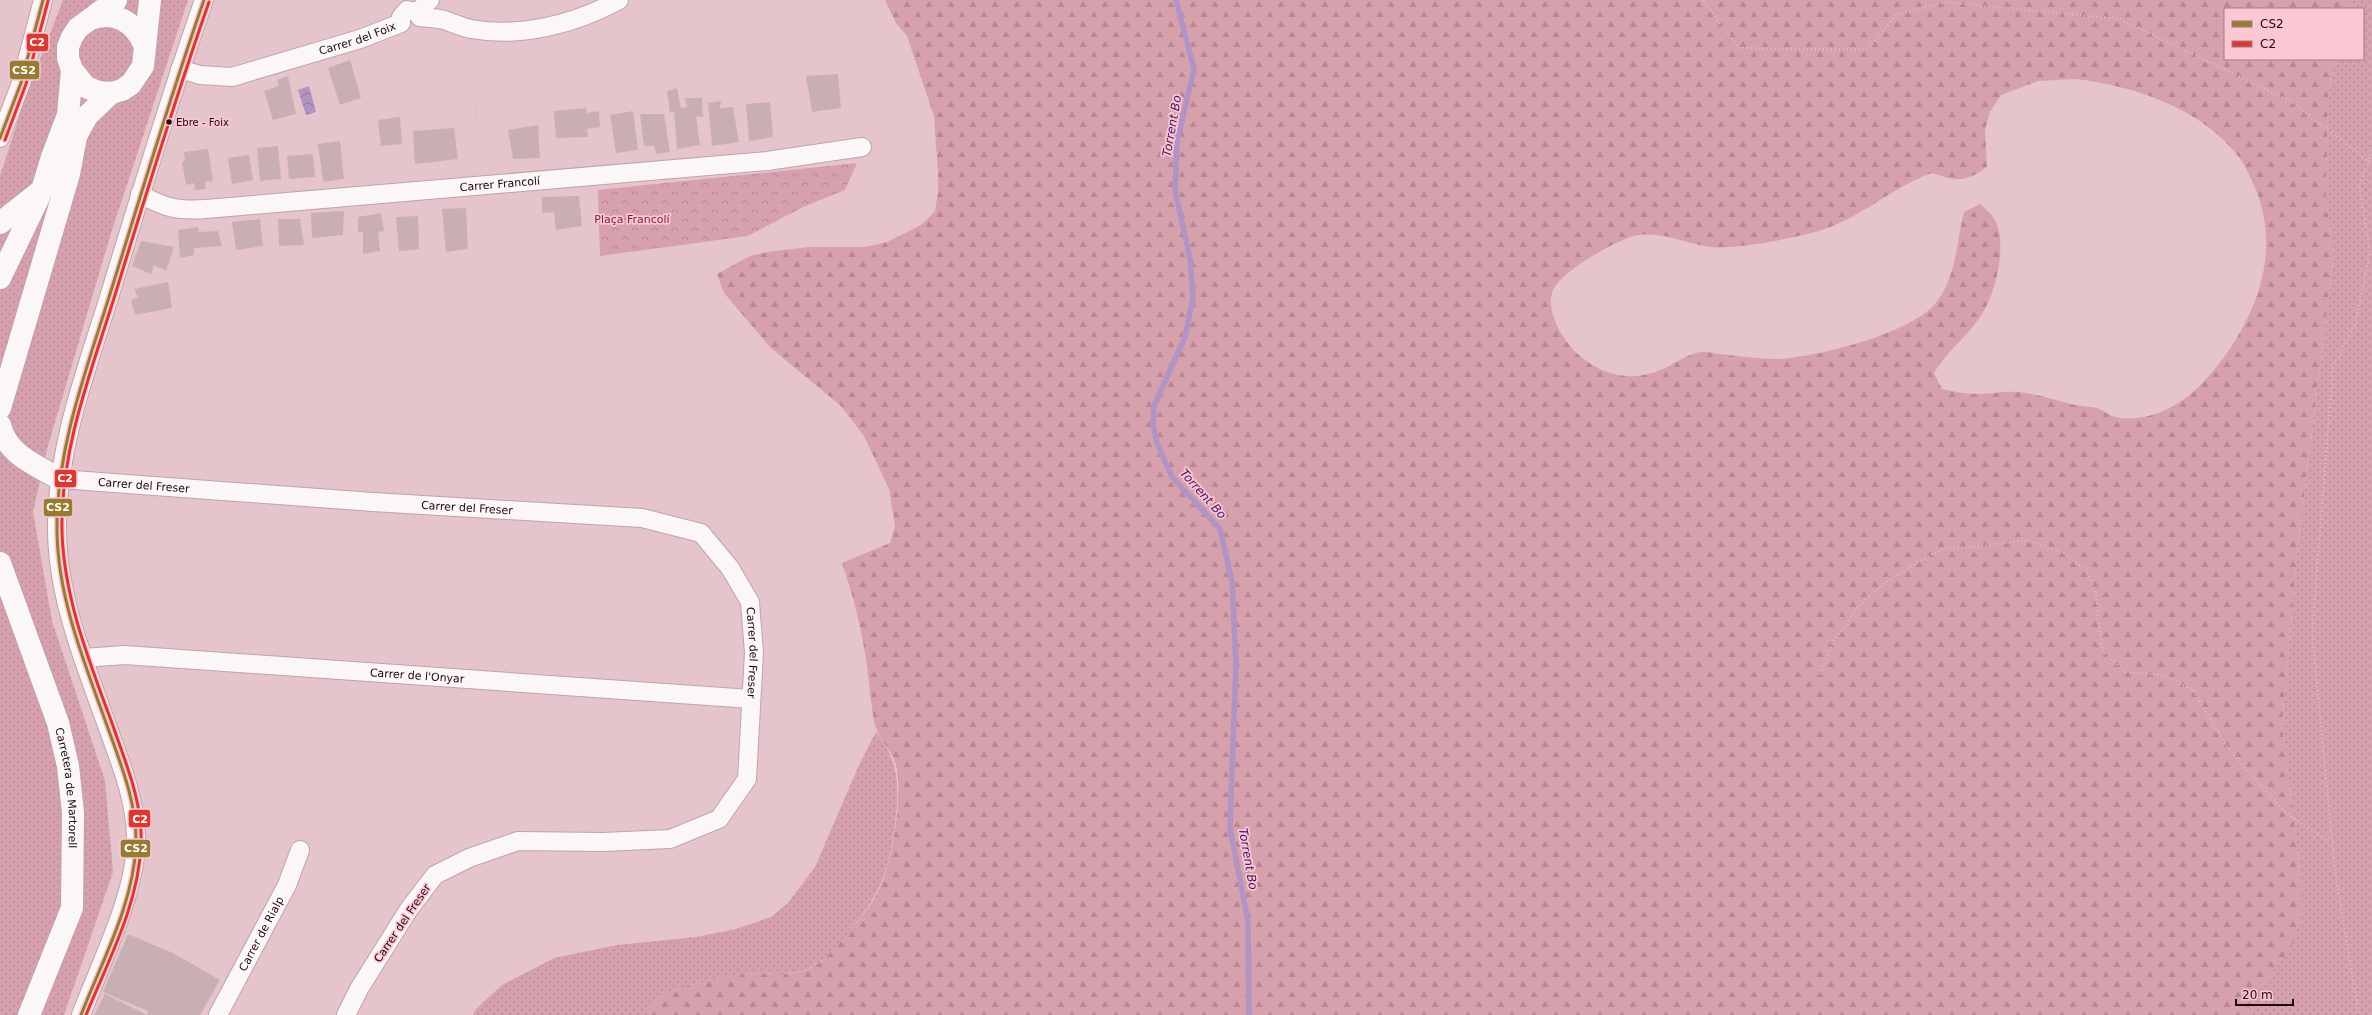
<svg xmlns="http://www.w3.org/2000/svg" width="2372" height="1015" viewBox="0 0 2372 1015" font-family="'DejaVu Sans',sans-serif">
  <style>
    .grass { fill: url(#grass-dots) }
    .forest { fill: url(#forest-firs); fill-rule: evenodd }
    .park { fill: url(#park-crowns) }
    .water { fill: url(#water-waves) }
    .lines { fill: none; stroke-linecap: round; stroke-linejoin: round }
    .stream { stroke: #b294c4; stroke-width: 5.5 }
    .building { fill: #caafb2 }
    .minor-casing { stroke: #bea4aa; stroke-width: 20 }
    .secondary-casing { stroke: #bea4aa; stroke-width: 24 }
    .path { stroke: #cec4c7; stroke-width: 2.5; stroke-dasharray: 1 3; stroke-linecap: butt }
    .minor { stroke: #fbf6f7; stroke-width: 18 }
    .secondary { stroke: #fbf6f7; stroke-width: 22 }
    .bus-1-casing { stroke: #fac7d3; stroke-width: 6 }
    .bus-2-casing { stroke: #fac7d3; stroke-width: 6 }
    .bus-1 { stroke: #967c32; stroke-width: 3 }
    .bus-2 { stroke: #da3832; stroke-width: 3 }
    .bus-dot { fill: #1d080e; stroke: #fac7d3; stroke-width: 1.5 }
    .labels { text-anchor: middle; stroke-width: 3.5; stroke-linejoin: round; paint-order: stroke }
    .bus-label { font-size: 10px; fill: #1d080e; stroke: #fac7d3; text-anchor: start }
    .street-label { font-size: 11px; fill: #1d080e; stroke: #fac7d3 }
    .park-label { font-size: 11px; fill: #791b3e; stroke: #fac7d3 }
    .water-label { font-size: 12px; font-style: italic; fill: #3e1564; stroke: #fac7d3 }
    .line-badge { stroke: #fac7d3; stroke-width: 1.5 }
    .badge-label { font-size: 11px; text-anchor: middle; font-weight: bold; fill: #fff }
  </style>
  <defs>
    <pattern id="grass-dots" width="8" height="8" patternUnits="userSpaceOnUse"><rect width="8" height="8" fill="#d6a0ad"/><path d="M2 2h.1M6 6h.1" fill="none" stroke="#b78894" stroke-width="1.8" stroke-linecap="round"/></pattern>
    <pattern id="forest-firs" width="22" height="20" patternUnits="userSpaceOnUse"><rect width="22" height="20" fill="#d6a0ad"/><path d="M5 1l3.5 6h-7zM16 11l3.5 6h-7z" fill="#b78894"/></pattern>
    <pattern id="park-crowns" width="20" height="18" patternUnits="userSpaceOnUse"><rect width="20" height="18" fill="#d6a0ad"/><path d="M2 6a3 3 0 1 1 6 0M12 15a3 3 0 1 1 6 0" fill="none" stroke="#b78894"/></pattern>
    <pattern id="water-waves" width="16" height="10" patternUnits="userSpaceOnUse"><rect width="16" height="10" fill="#b294c4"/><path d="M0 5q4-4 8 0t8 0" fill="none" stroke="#90779e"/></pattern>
  </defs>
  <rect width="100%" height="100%" fill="#e6c4cc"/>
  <g class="grass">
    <path d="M63,0H188L112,230L47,449L33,512L52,621L105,781L113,872L64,1015H0V176L26,96Z"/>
    <path d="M2353,0H2372V1015H2249L2250,1006L2259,989L2292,946L2302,885L2282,725L2297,555L2333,261L2332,241L2326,200L2328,99L2335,59H2363V9H2349Z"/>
    <path d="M876,732C902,764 899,793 894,832C887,880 875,901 845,937C832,952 821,965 801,971C787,976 770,973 755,973C734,974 669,986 654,1002C651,1005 649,1011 647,1015H473L476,1009L502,985L554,958L617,945L696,937L736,929L771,917L788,903L815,867L859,765Z"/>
  </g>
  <path class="forest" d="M885,0H2353L2349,9H2225V59H2335L2328,99L2326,200L2332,241L2333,261L2297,555L2282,725L2302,885C2303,906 2302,925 2292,945C2280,969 2252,987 2249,1015H647C649,1011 651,1004 655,1001C671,986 733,974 756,973C770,973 786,976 800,972C821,966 832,951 845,936C859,921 873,904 881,885C893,858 903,794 896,765C891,748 877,738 874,721C870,699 869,676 865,653C860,622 852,592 842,563L890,543L895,526L889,489L864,436L841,406L771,348L724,293L717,274L750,256L767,252L809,247H865L887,242L921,225L935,211L938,192V172L934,116L907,36L896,23ZM2075,79C2133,85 2206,110 2241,160C2246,167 2250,177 2254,185C2279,243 2263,300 2229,350C2210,378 2183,408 2148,416C2138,418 2126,420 2116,417C2109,416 2104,410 2097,408C2090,406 2083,407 2076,405C2057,401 2036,393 2016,392C2004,391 1993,394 1981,394C1968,394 1955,392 1942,389L1934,373C1947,351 1968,336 1982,314C1996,293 2009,240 1993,217C1990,212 1984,208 1980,204L1964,212C1956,243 1957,277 1935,304C1909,334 1817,357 1778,359C1759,359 1739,356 1720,354C1714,354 1707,351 1701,352C1689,353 1676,363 1665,368C1635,382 1606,378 1580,356C1565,344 1546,314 1552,293C1557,273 1615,241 1634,236C1660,230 1685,244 1711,247C1738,249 1783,240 1811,233C1856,223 1889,188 1932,173C1956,181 1965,183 1987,167L1985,130L1990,112L2001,95L2038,81Z"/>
  <path class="park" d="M857,163L845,190L803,207L748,236L600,256L598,190Z"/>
  <path class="water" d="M309,86L316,112L306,115L298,90Z"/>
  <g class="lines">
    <path class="stream" d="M1176,0L1194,69L1177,143L1175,190L1190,259L1193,298L1185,337L1154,406L1153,425L1157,443L1172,477L1220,529L1232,581L1236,663L1230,828L1248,921L1249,1015"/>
  </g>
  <g class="building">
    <path d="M350,60L361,98L340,105L328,68Z"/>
    <path d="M838,74L841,108L812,112L806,76Z"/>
    <path d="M288,76L296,114L273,120L264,91L279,86L277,80Z"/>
    <path d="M677,88L681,108L687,107L685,98H702L703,117L696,116L700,145L677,149L674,111L670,113L667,91Z"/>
    <path d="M721,101L720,108L733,107L739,142L712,146L708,103Z"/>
    <path d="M770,102L773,137L749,141L746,104Z"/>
    <path d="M586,108L587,113L599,111L600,127L587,129L588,137L556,138L554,111Z"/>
    <path d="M633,111L638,150L616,153L610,115Z"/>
    <path d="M640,114H664L670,152L656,154L654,146H644Z"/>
    <path d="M400,117L402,144L381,146L378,120Z"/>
    <path d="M538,125L540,158L513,159L508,130Z"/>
    <path d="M454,128L458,159L415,164L413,131Z"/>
    <path d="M340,141L344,179L323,182L318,144Z"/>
    <path d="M278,146L281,179L260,181L257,148Z"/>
    <path d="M208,149L213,181L205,182L206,189L195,190L194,183L186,185L182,162L185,161L184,152Z"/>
    <path d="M313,154L315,177L289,179L287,156Z"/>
    <path d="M249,155L253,180L232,184L228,158Z"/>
    <path d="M579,196L582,226L556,230L554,212L542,213V197Z"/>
    <path d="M466,208L468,249L446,252L442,209Z"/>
    <path d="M344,211L343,235L312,238L311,213Z"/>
    <path d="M381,213L384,231L378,232L380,251L363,254V232H358V217Z"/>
    <path d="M418,216L419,249L399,251L396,217Z"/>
    <path d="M260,219L263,246L236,250L232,222Z"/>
    <path d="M278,219H300L304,245L279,246Z"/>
    <path d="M198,227L199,232L218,231L222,246L194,248V255L180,258L178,230Z"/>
    <path d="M141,241L174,247L166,271L154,265L151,274L132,266Z"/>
    <path d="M168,282L172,308L135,315L131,300L138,297L134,289Z"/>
    <path d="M128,934L173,953L220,980L200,1015H94L105,994L147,1015L148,1011L103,992Z"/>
  </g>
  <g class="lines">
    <g class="minor-casing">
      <g id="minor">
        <path d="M417,12L430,0"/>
        <path d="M420,17C428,18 436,18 444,20C453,23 462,27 471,29C520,38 575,24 619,0"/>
        <path d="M401,23V17L407,10L417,12L420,17"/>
        <path id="s1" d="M180,69L200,75L232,77L360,39L401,23"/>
        <path d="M0,138L21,83L43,0"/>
        <path id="s2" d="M140,194C165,208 177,211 206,209L767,161L862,147"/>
        <path id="s3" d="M60,479L373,502L642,518L701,533L730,568L750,602L754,653L747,779L719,819L670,839L603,842L518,841L469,858L435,875L409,909L359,989L346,1015"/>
        <path id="s4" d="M83,658L125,655L751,699"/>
        <path d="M81,1015C100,964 134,898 136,844C137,804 122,767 109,731C86,666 58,601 57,531C56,449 86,371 110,294C140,195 170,97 204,0"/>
        <path id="s5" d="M218,1015L287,885L300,850"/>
      </g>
    </g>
    <g class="secondary-casing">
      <g id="secondary">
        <path d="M91,19C115,10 134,22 144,44"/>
        <path d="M72,70L86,87L98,92L111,93L122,90L131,84L143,66L150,0"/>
        <path d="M69,149L87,116L111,93"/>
        <path d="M0,223L42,190L52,157L68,115L72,70L68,58V47L72,37L78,28L116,0"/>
        <path d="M0,278L39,197"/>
        <path d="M0,408L69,174L76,137"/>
        <path d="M0,425C7,455 36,465 60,479"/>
        <path id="s6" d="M0,563L58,723L68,766L73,813L72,908L29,1015"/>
      </g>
    </g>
    <g class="path">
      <path d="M1703,0L1739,48L1867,50L1896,15L1944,2L2120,19L2290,101L2369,161L2359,185L2370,252L2355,324L2333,367L2312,633L2335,871L2359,1015"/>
      <path d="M471,47L480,167"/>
      <path d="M2372,150L2369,161L2372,162"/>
      <path d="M1820,674L1833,642L1858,607L1885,583L1919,561L1944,548L1986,546L2025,540L2062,552L2087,570L2096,595L2102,650L2125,672L2164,675L2193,690L2223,741L2244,767L2287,814L2332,843"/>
    </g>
    <use href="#minor" class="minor"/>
    <use href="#secondary" class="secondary"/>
    <g class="bus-1-casing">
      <g id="bus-1">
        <path d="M0,138L21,83L43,0"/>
        <path d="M81,1015C102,961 134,903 136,844C137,805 122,767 109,731C86,666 58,601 57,531C56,449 86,371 110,294C141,195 170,97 204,0"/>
      </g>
    </g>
    <g class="bus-2-casing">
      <g id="bus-2">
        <path d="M5,140L26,84L48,1"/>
        <path d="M86,1015C108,961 139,904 141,844C143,803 126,764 113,726C90,663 64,599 62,532C60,450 91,372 115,295C145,197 175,99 209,2"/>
      </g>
    </g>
    <use href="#bus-1" class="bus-1"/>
    <use href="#bus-2" class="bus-2"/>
  </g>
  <circle class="bus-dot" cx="169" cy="122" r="3.5"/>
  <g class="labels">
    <g class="bus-label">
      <text x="176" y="126">Ebre - Foix</text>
    </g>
    <g class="street-label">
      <text dy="4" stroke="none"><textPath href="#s1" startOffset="184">Carrer del Foix</textPath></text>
      <text dy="4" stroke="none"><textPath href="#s2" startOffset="364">Carrer Francolí</textPath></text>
      <text dy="4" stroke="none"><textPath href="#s3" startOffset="84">Carrer del Freser</textPath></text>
      <text dy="4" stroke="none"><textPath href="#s3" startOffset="408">Carrer del Freser</textPath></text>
      <text dy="4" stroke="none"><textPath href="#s3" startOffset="780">Carrer del Freser</textPath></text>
      <text dy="4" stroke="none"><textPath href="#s4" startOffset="335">Carrer de l'Onyar</textPath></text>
      <text dy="4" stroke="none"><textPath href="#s6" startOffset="236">Carretera de Martorell</textPath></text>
      <text transform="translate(402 923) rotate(-56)" y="4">Carrer del Freser</text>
      <text dy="4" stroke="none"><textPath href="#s5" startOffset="92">Carrer de Rialp</textPath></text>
    </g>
    <g class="park-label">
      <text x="632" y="223">Plaça Francolí</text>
    </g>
    <g class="water-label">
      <text transform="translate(1172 126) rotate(-80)" y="4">Torrent Bo</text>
      <text transform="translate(1203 494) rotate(48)" y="4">Torrent Bo</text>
      <text transform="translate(1248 859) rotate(80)" y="4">Torrent Bo</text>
    </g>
  </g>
  <g class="line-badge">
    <rect x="26" y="33" width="23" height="19" rx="4" fill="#da3832"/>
    <rect x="9" y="60" width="31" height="20" rx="4" fill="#967c32"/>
    <rect x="54" y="469" width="23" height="19" rx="4" fill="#da3832"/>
    <rect x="43" y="498" width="30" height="19" rx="4" fill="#967c32"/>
    <rect x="128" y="809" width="23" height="19" rx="4" fill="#da3832"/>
    <rect x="120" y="839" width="31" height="19" rx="4" fill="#967c32"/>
  </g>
  <g class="badge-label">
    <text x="37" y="46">C2</text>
    <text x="24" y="74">CS2</text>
    <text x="65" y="482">C2</text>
    <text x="58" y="511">CS2</text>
    <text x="140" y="823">C2</text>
    <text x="136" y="852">CS2</text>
  </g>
  <rect x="2224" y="8" width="140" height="52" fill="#fac7d3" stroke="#a27b84"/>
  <rect x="2232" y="21" width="20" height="6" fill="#967c32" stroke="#a27b84"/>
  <text x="2260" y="28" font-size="12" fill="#1d080e">CS2</text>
  <rect x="2232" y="41" width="20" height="6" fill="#da3832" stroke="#a27b84"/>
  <text x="2260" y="48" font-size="12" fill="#1d080e">C2</text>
  <path d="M2236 999v6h57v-6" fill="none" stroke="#1d080e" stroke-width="2"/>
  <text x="2242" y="999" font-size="12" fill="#1d080e" stroke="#fac7d3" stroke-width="3" paint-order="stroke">20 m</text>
</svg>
